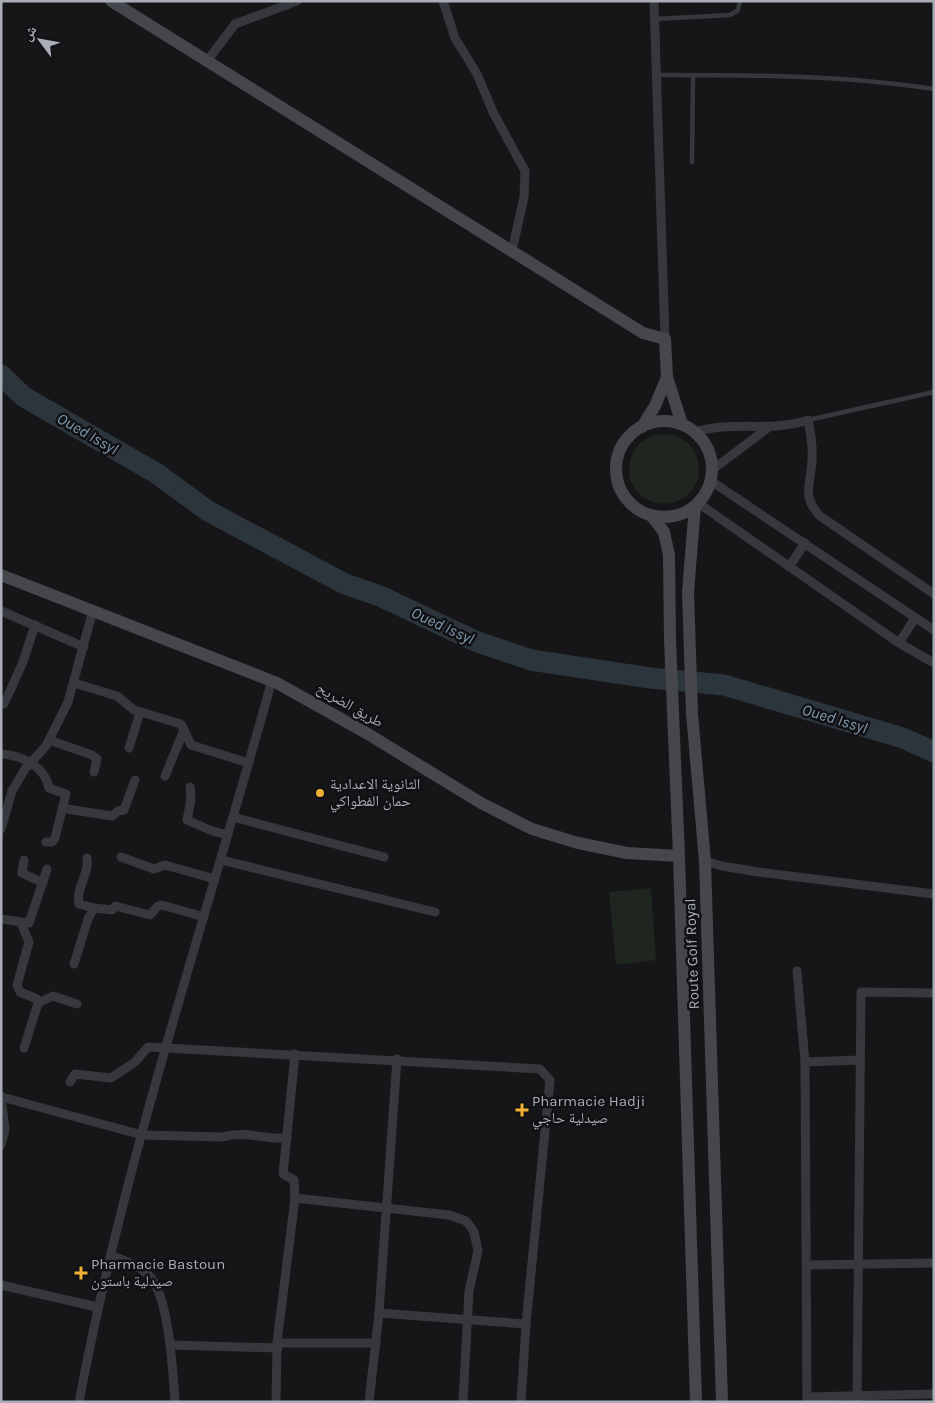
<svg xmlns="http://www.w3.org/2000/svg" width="935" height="1403" viewBox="0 0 935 1403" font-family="Karla,'Noto Naskh Arabic',sans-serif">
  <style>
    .green { fill: #1e261f }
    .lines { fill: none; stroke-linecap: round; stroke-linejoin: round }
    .river { stroke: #2c353c; stroke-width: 21 }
    .lane { stroke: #37383d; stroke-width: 4.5 }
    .street { stroke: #37383d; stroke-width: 9 }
    .secondary { stroke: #45474d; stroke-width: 12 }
    .poi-dot { fill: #f2b134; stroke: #111113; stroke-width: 2 }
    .labels { text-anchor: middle; stroke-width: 5; stroke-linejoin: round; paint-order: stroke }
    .street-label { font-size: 15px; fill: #a8adb8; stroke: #111113 }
    .poi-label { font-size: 15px; fill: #a8adb8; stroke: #111113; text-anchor: start }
    .water-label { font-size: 16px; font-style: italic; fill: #7f9bb3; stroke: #111113 }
  </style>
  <rect width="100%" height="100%" fill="#161618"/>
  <g class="green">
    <circle cx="664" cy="469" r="35"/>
    <path d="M651,888L656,960L616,965L609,892Z"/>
  </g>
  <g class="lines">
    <path class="river" d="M1,375L24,397L156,473L208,511L345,584L380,596L475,641L531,660L650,678L724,685L903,738L934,752"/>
    <g class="lane">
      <path d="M655,19L730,15L738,10L740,1"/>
      <path d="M657,75C749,75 842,75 934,89"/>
      <path d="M692,162L693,75"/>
      <path d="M808,420L934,392"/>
    </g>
    <g class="street">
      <path d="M443,1L455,38L477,74L493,112L525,171L524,197L512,251"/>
      <path d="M654,1L665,339"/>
      <path d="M207,61L235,24L297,1"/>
      <path d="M695,432C733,420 769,433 808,420C811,434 813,447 812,460C811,484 801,496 820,516L934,594"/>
      <path d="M712,470L769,427"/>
      <path d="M711,481L934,630"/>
      <path d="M698,503L899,643L934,663"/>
      <path d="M789,567L805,543"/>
      <path d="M1,611L84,647"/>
      <path d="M899,643L915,618"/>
      <path d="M74,683L117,696L134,710L181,724L191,745L249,763"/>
      <path d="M1,704H4L23,662L35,625"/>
      <path d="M49,740L92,755L97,759L94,772"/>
      <path d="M129,748L140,712"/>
      <path d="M1,754C21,755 45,766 49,788L66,794L63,806L67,809L112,816L118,811L124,810L135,780"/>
      <path d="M165,776L184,730"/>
      <path d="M190,787L191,800L187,820L212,831L228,835"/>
      <path d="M233,817L384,857"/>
      <path d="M1,829L12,791L25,769L46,746L68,702L93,610"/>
      <path d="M46,842H52L55,838L63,806"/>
      <path d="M121,857L154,869L165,865L215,879"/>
      <path d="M87,858C90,873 75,889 79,904L94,908"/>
      <path d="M24,860L22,873L43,883"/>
      <path d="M221,860L435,912"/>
      <path d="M705,861L722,866L758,872L934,894"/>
      <path d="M1,919L29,923L47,869"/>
      <path d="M21,923L29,942L17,985L20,992L37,999L38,1003L24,1048"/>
      <path d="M74,964L88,919L94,908L112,910L115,906L150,915L158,906L162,905L204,917"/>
      <path d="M797,971L805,1062L807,1402"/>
      <path d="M38,1003L53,996L77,1004"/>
      <path d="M805,1062L860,1060"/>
      <path d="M70,1082L75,1074L111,1078L135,1062L148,1047L540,1069L550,1080L526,1324L521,1402"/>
      <path d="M1,1096L5,1130L1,1145"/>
      <path d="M2,1097L142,1135L223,1137C245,1130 265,1140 287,1138"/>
      <path d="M295,1198L449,1215L466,1221L470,1226L474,1232L478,1251L469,1291L463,1402"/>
      <path d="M111,1255C125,1261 141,1266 151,1278C169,1300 173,1372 175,1402"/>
      <path d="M807,1265L934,1263"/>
      <path d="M1,1285L97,1307"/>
      <path d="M379,1313L526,1324"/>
      <path d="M277,1343H376"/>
      <path d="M171,1345L278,1348"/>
      <path d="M807,1397L934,1394"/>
      <path d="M79,1402C125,1157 206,920 272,680"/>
      <path d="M276,1402L277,1343L295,1198L294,1180L283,1174L295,1054"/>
      <path d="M369,1402L379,1313L397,1059"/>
      <path d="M857,1402L861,992L934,993"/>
    </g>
    <g class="secondary">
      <path d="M111,1L643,333L665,339L667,377L682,424"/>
      <circle cx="664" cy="469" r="48"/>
      <path d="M642,427L655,406L667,377"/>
      <path d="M695,506L688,592L692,714L705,861L722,1402"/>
      <path d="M651,515L664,532L669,555L670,640L679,856L696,1402"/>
      <path d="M1,575L277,683L368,734L481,803L532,829L578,843L627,853L679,856"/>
    </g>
  </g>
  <g class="poi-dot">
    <circle cx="320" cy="793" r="5"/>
    <path d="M519.5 1102.5h5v5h5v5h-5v5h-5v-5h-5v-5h5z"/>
    <path d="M78.5 1265.5h5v5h5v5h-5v5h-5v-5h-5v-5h5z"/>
  </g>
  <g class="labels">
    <g class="street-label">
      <text transform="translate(350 705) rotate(30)" y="5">طريق الضريح</text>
      <text transform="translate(692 954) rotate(-92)" y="5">Route Golf Royal</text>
    </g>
    <g class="poi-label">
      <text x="330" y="789">الثانوية الاعدادية<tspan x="330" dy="17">حمان الفطواكي</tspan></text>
      <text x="532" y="1106">Pharmacie Hadji<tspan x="532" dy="17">صيدلية حاجي</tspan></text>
      <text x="91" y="1269">Pharmacie Bastoun<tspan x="91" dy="17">صيدلية باستون</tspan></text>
    </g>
    <g class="water-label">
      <text transform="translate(88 433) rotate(30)" y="6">Oued Issyl</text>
      <text transform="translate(443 625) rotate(25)" y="6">Oued Issyl</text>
      <text transform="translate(835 718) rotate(17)" y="6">Oued Issyl</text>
    </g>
  </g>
  <rect width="935" height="1403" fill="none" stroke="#a8adb8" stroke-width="5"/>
  <g transform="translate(40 40) rotate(302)" stroke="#111113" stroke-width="4" paint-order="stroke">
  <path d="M0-4L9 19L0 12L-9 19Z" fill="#a8adb8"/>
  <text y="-8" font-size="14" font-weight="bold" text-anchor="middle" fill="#a8adb8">ش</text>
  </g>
</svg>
